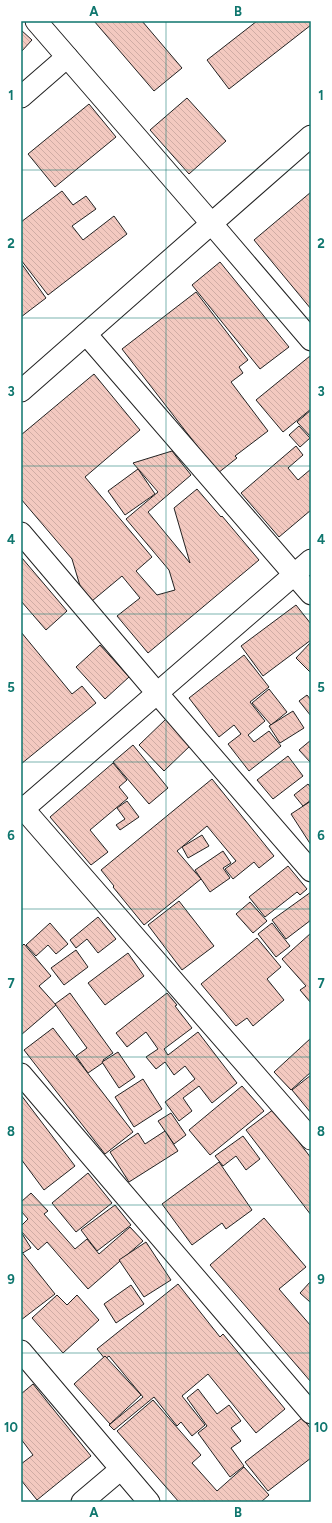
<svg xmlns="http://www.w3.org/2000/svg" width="332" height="1523" viewBox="0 0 332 1523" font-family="Figtree,sans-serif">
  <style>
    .building { fill: url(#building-back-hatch); stroke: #222 }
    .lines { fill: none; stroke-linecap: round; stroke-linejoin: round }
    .street-casing { stroke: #222; stroke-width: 23 }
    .street { stroke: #fff; stroke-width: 21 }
    .grid { fill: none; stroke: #0f766e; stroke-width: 1; stroke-opacity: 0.55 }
    .neatline { fill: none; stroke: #0f766e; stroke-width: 1.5 }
    .grid-label { font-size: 13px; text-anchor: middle; font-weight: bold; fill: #0f766e }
  </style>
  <defs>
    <pattern id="building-back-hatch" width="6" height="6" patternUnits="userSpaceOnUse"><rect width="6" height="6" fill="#f3c9c0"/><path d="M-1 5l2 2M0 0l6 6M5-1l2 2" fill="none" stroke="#d0aca5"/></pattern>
  </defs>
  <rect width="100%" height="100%" fill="#fff"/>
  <g class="building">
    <path d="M94,21H142L182,68L154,91Z"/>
    <path d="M257,21H311V25L229,89L207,60Z"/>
    <path d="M21,30L32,40L21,52Z"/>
    <path d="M187,98L226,141L189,174L150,130Z"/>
    <path d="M89,104L116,137L55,187L28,154Z"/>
    <path d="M62,191L73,205L86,196L96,209L72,226L83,240L114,216L127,234L48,295L21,260V222Z"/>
    <path d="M311,192V309L254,240Z"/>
    <path d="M220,262L289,347L260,369L192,285Z"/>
    <path d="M21,263L46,298L21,317Z"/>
    <path d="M196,292L248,360L239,367L243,373L231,382L268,431L235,456L237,458L218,473L122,349Z"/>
    <path d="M310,356L311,357V409L283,432L256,400Z"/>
    <path d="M94,374L140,430L85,477L152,557L136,571L157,595L175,590L169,570L126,519L158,492L133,463L172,451L191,475L148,512L190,563L174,508L197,489L221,517L222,516L259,560L148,653L117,616L140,598L122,576L86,606L72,559L21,499V435Z"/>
    <path d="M311,410V437L297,422Z"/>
    <path d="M299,426L310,438L300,447L289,435Z"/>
    <path d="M296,446L303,455L288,468L298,480L311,469V510L279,537L241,493Z"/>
    <path d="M138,469L155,494L125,515L108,491Z"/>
    <path d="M22,558L67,611L46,630L21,601Z"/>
    <path d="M296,605L311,624V640L263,676L241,646Z"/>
    <path d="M21,632L72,694L82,686L96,703L21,764Z"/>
    <path d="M311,642V673L296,658Z"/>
    <path d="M100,645L129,677L105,699L76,667Z"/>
    <path d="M244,655L269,687L250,702L265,721L248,735L254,742L269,731L281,746L249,771L228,744L241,734L234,725L219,737L189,698Z"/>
    <path d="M269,689L287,712L271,725L252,703Z"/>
    <path d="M307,695L311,700V716L299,701Z"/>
    <path d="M293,711L304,728L280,743L269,726Z"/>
    <path d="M167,718L192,744L164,771L139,745Z"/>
    <path d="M311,740V763L299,750Z"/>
    <path d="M133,745L168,788L149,804L113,762Z"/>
    <path d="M288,756L303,776L273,799L257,780Z"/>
    <path d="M113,763L127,780L119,787L128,798L90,830L108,852L91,865L50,817Z"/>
    <path d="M212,779L274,856L259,868L254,862L233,879L225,869L236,861L207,826L177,851L201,879L144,925L113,887L114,886L101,870Z"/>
    <path d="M308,784L311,788V800L303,806L294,795Z"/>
    <path d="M127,801L139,817L120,830L116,825L125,819L117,808Z"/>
    <path d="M311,801V845L291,814Z"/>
    <path d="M202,835L209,846L188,858L182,847Z"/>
    <path d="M223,851L231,863L223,868L230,878L210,892L195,870Z"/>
    <path d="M288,866L307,889L300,895L297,892L265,917L249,897Z"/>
    <path d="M311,892V920L286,939L272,920Z"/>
    <path d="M179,901L214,946L182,970L148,925Z"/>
    <path d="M250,902L267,921L253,933L236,914Z"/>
    <path d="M98,917L116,939L98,953L87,939L76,948L70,940Z"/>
    <path d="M50,923L68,944L56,954L48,945L36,956L26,945Z"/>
    <path d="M272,923L290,946L276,957L258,934Z"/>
    <path d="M311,933V1003L300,990L306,986L282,959Z"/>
    <path d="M257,938L281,967L267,979L284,1000L253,1026L247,1018L236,1026L201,984Z"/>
    <path d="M24,944L51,976L39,986L56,1005L21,1035V947Z"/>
    <path d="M76,950L88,967L64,985L51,968Z"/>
    <path d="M128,953L144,976L105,1005L88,983Z"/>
    <path d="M70,993L113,1053L103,1060L104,1062L88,1073L76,1056L87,1048L55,1004Z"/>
    <path d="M167,993L177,1005L175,1006L192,1028L164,1049L168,1055L198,1032L237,1083L212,1103L199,1086L183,1098L192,1111L179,1121L165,1102L195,1079L185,1066L174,1075L165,1062L156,1069L146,1057L158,1049L146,1032L127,1047L116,1033Z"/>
    <path d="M53,1028L133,1132L105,1154L24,1050Z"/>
    <path d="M311,1038V1072L291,1090L274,1072Z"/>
    <path d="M118,1052L135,1077L119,1088L102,1062Z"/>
    <path d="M311,1075V1113L292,1090Z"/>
    <path d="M143,1079L162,1109L134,1127L115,1097Z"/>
    <path d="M242,1086L264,1111L210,1155L189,1130Z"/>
    <path d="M21,1095L75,1166L44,1190L21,1159Z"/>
    <path d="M274,1109L311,1158V1215L246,1130Z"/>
    <path d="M171,1113L186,1135L174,1144L158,1121Z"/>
    <path d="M165,1131L178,1151L129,1182L110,1152L138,1133L145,1144Z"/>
    <path d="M243,1136L260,1159L246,1170L236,1156L223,1166L215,1156Z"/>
    <path d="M219,1162L252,1210L226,1229L222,1223L192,1245L162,1204Z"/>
    <path d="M88,1173L112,1203L76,1232L52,1203Z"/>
    <path d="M31,1193L48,1211L44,1214L75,1249L87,1239L99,1254L130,1227L143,1241L88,1289L47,1242L38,1250L21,1231V1226L28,1219L21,1211V1202Z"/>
    <path d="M115,1205L131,1225L97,1251L81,1230Z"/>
    <path d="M264,1218L306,1267L279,1289L311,1326V1382L210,1265Z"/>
    <path d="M21,1232L31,1248L21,1254Z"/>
    <path d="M146,1242L171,1280L144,1297L119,1260Z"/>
    <path d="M21,1251L55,1294L21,1320Z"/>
    <path d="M311,1281V1300L310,1302L300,1293Z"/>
    <path d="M178,1284L220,1337L223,1334L285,1409L256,1433L208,1374L182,1396L205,1425L192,1436L181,1422L177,1426L154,1397L114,1430L109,1425L143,1397L109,1356L105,1359L97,1349Z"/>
    <path d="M131,1285L144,1304L116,1323L104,1304Z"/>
    <path d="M57,1295L67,1305L77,1295L99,1320L63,1353L32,1318Z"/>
    <path d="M105,1356L141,1395L110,1424L74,1384Z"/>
    <path d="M33,1384L91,1456L37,1500L21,1480V1464L33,1455L21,1439V1394Z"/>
    <path d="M198,1389L217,1414L229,1405L241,1421L231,1428L241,1441L231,1448L244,1466L230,1477L198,1433L207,1426L187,1398Z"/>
    <path d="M153,1400L201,1455L192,1463L217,1491L244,1467L269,1495L261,1502H179L117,1431Z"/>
    <path d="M302,1418L311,1429V1458L268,1491L245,1462Z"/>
  </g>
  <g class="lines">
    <g class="street-casing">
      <g id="street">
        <path d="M36,21L211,223L311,340"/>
        <path d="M21,97L67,57"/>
        <path d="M86,334L311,594"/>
        <path d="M21,391L311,136"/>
        <path d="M21,533L157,693L311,871"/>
        <path d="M21,806L311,1139"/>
        <path d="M21,811L311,560"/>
        <path d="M21,1074L311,1413"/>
        <path d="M21,1351L149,1502"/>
        <path d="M82,1502L121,1469"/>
      </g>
    </g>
    <use href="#street" class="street"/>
  </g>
  <path class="grid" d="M166,21V1502M21,170H311M21,318H311M21,466H311M21,614H311M21,762H311M21,909H311M21,1057H311M21,1205H311M21,1353H311"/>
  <rect width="332" height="1523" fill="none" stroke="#ffffff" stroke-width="44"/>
  <rect x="22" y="22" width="288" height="1479" class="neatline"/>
  <g class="grid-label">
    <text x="94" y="16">A</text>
    <text x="238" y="16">B</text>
    <text x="11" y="100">1</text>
    <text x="321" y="100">1</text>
    <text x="11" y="248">2</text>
    <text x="321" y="248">2</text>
    <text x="11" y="396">3</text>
    <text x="321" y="396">3</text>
    <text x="11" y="544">4</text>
    <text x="321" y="544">4</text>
    <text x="11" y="692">5</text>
    <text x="321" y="692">5</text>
    <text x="11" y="840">6</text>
    <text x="321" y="840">6</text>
    <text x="11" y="988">7</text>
    <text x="321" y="988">7</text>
    <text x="11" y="1136">8</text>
    <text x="321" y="1136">8</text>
    <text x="11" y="1284">9</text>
    <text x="321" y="1284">9</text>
    <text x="11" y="1432">10</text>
    <text x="321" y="1432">10</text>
    <text x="94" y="1517">A</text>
    <text x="238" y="1517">B</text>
  </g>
</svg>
